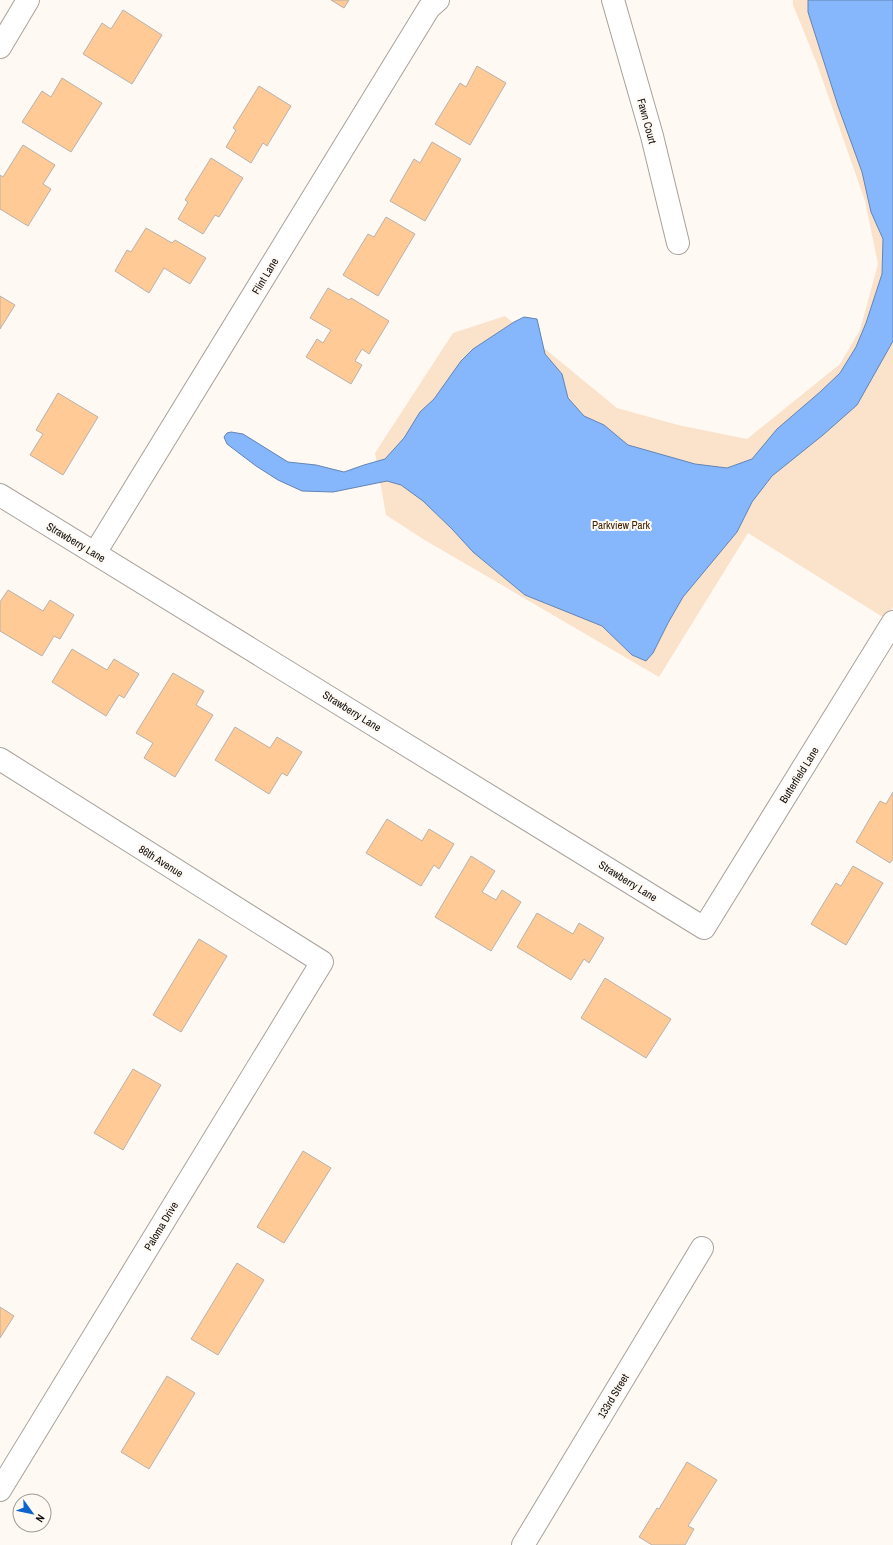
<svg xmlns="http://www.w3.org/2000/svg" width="893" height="1545" viewBox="0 0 893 1545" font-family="'Archivo Narrow',sans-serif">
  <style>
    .green { fill: #fae2cb }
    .water { fill: #86b7fd; stroke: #6284b4 }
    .building { fill: #ffca95; stroke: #b8b2ac }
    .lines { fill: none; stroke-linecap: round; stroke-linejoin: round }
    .minor-casing { stroke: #a8a19b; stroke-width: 24 }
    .minor { stroke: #fff; stroke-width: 22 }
    .labels { text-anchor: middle; stroke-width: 4; stroke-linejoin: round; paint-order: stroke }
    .street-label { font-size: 11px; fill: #0e0c0a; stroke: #fff9f4 }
    .park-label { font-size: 11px; fill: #3c2305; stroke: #fff9f4 }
  </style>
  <rect width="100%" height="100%" fill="#fff9f4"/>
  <path class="green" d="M793,0H893V607L886,619L748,533L659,677L423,539L386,515L375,453L453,333L505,316L617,408L678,425L747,439L840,364L860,330L878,264L865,201L817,64L793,5Z"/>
  <path class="water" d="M808,0H893V341L857,405L823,435L772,476L752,502L737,532L683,597L668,623L653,653L646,661L632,655L602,626L525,595L473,552L452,529L423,501L401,485L387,481L333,492L302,491L278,480L256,466L227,444L224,437L227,433L231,432L243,434L288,462L316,465L344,472L364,465L385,459L404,438L420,412L434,399L461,361L473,349L514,322L524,317L537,319L545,354L562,374L568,398L584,416L604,425L628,445L695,464L727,468L752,459L777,429L820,392L840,373L856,347L866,323L882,274L883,239L871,212L862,172L838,106L808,12Z"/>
  <g class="building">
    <path d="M331,0H349L344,8Z"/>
    <path d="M123,10L162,35L132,84L83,54L102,23L111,29Z"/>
    <path d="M477,66L506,83L470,145L435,124L460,83L466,87Z"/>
    <path d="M62,78L102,103L71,152L22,122L42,91L51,97Z"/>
    <path d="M259,86L291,106L267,146L263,143L251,163L226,147L236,130L233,128Z"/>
    <path d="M432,142L461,159L425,221L390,201L414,159L420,163Z"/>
    <path d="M23,145L55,165L43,184L51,189L28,226L0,209V175L3,177Z"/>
    <path d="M211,158L243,178L219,217L215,215L203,234L178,219L188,202L185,200Z"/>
    <path d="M386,217L415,234L378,296L343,275L368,234L374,237Z"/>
    <path d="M146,228L172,243L175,240L206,258L190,284L164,268L149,293L115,271L127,250L131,252Z"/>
    <path d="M328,288L349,300L351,298L389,321L369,354L362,349L355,361L362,365L351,384L306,357L317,339L323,343L331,330L310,318Z"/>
    <path d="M0,296L15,305L0,329Z"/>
    <path d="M58,393L98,417L63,475L30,455L43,434L36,430Z"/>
    <path d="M8,590L43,611L50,600L74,615L60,639L54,636L42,656L0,631V602Z"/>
    <path d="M72,649L107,670L114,659L139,674L124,698L119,695L106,716L52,682Z"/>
    <path d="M173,673L204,691L196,705L213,715L175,777L144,758L153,743L136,733Z"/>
    <path d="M235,727L270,748L277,737L302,752L287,776L282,773L269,794L215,760Z"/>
    <path d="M893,792V859L890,863L856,842L880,801L886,804Z"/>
    <path d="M387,819L422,841L429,829L454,844L439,869L434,865L421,886L366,853Z"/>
    <path d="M471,856L495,871L482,892L496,900L502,890L521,902L491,951L435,917Z"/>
    <path d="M853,866L883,883L846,945L811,924L836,883L841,886Z"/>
    <path d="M537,913L573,934L579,923L604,938L589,963L584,959L571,980L517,947Z"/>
    <path d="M199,939L227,956L181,1032L153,1015Z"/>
    <path d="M605,978L671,1019L646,1058L581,1018Z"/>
    <path d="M133,1069L161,1085L123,1150L94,1133Z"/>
    <path d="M303,1151L331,1168L284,1243L257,1227Z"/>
    <path d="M237,1263L264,1280L218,1355L191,1339Z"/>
    <path d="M0,1307L14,1316L0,1338Z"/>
    <path d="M167,1376L195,1393L149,1469L121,1452Z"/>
    <path d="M687,1462L717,1480L688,1526L694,1529L685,1545H652L639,1537L657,1508L659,1509Z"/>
  </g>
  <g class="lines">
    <g class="minor-casing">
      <g id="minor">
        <path d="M613,0L652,136L678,243"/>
        <path d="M0,47L28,0"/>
        <path d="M0,495L704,928L893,622"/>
        <path d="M95,553L429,8L438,0"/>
        <path d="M0,759L322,962L0,1490"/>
        <path d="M523,1545L702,1248"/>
      </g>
    </g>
    <use href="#minor" class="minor"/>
  </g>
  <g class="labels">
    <g class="street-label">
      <text transform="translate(647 121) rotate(75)" y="4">Fawn Court</text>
      <text transform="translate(265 276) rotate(-59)" y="4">Flint Lane</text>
      <text transform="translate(76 542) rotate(31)" y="4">Strawberry Lane</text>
      <text transform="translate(352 711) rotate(32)" y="4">Strawberry Lane</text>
      <text transform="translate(799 775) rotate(-58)" y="4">Butterfield Lane</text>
      <text transform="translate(161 861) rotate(32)" y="4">86th Avenue</text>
      <text transform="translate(628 881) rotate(32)" y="4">Strawberry Lane</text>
      <text transform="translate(161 1226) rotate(-59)" y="4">Paloma Drive</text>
      <text transform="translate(613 1396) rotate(-59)" y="4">133rd Street</text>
    </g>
    <g class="park-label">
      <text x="621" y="529">Parkview Park</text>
    </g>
  </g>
  <g transform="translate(32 1513) rotate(123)"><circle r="19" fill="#fff9f4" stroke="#9f9a96"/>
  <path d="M0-3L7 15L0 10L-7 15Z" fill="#0c64cd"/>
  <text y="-6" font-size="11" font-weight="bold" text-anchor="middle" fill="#0e0c0a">N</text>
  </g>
</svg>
